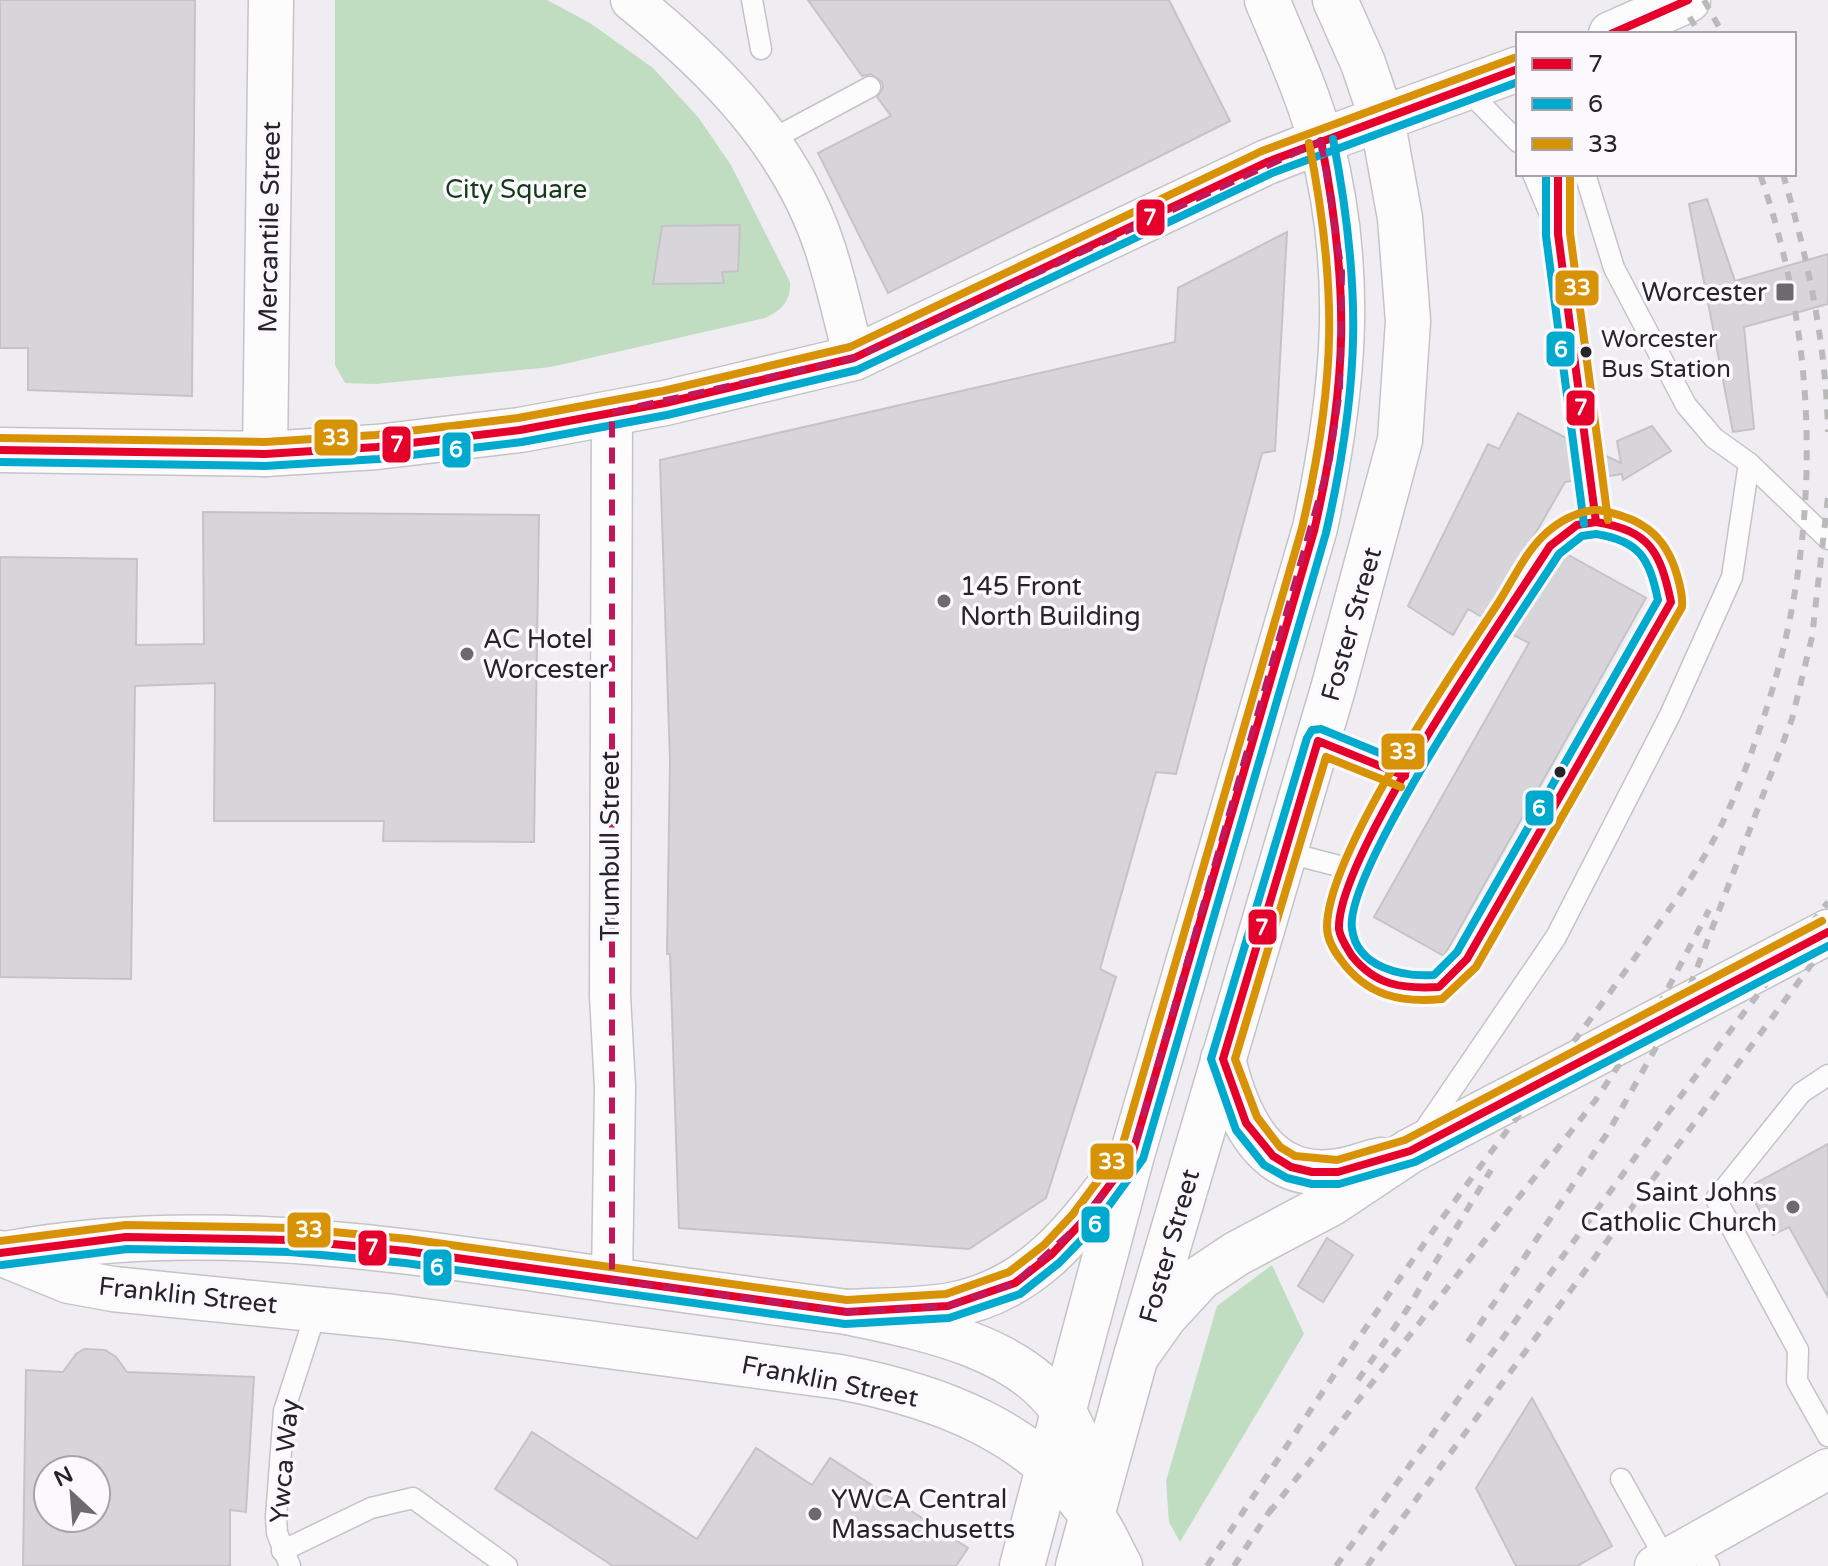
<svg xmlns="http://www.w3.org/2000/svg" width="1828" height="1566" viewBox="0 0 1828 1566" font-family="'Varela Round',sans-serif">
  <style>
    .green { fill: #c0ddc2 }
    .building { fill: #d7d5d9; stroke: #c4c3c7; stroke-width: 2; fill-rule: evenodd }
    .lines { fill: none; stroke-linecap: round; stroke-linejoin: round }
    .service-casing { stroke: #c5c3c7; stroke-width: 23 }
    .minor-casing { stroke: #c5c3c7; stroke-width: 43 }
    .tertiary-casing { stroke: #c5c3c7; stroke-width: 47 }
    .secondary-casing { stroke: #c5c3c7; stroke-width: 47 }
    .primary-casing { stroke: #c5c3c7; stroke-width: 47 }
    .service { stroke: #fdfcfd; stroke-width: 20 }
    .minor { stroke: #fdfcfd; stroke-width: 40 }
    .tertiary { stroke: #fdfcfd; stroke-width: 44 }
    .secondary { stroke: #fdfcfd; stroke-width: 44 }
    .primary { stroke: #fdfcfd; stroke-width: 44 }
    .rail { stroke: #bababb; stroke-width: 6; stroke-dasharray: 10 10; stroke-linecap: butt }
    .bus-1-casing { stroke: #fbf9fe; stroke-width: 14 }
    .bus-2-casing { stroke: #fbf9fe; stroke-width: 14 }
    .bus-3-casing { stroke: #fbf9fe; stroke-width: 14 }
    .bus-1 { stroke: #e4002b; stroke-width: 8 }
    .bus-2 { stroke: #00a9ce; stroke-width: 8 }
    .bus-3 { stroke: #d89206; stroke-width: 8 }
    .marked { fill: none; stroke: #c2185b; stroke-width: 6; stroke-dasharray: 16 10; stroke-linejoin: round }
    .poi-dot { fill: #6c6a6f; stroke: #fbf9fe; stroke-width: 3 }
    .bus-dot { fill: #262428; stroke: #fbf9fe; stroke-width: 3 }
    .labels { text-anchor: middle; stroke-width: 7; stroke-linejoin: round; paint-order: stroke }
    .bus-label { font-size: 24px; fill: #262428; stroke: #fbf9fe; text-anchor: start }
    .park-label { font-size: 26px; fill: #133c16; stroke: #fbf9fe }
    .street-label { font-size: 26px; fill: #262428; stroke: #fbf9fe }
    .poi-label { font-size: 26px; fill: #262428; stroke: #fbf9fe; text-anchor: start }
    .line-badge { stroke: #fbf9fe; stroke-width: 3 }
    .badge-label { font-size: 22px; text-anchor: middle; font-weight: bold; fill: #fff }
  </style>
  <rect width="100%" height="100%" fill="#efedf2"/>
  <g class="green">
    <path d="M335,0H547L590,23L653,68L698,117L731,165L790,282C791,301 782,310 765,318L551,367L375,384L345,383L335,365Z"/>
    <path d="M1272,1265L1304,1334L1180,1542L1169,1522L1166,1481L1217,1306Z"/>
  </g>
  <g class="building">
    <path d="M0,0H195L192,396L28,390V348H0Z"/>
    <path d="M808,0H1169L1230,121L888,293L818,153L891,116L877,97L883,88L882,82L871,74L862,76Z"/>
    <path d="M1707,199L1735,281L1828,254V304L1744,327L1754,429L1733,432L1689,204Z"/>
    <path d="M740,225L738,271L722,272L724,283L653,284L662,226Z"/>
    <path d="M1287,232L1275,451L1262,453L1176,774L1156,772L1100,969L1116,977L1046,1198L969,1249L679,1228L670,954H667L670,761L660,460L1175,342L1178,288Z"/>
    <path d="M1518,413L1572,441L1575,453L1582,458L1588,459L1597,452L1621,463L1617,441L1652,426L1671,451L1623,480L1622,474L1604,477L1601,471L1590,466L1583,469L1578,480L1565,482L1534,536L1539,539L1505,592L1503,599L1509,610H1523L1563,552L1646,598L1444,956L1374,917L1529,643L1511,634L1512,622L1501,614L1489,621L1468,609L1453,635L1408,606L1488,444L1499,449Z"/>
    <path d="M203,512L539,515L534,842L383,841L384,821H214L215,683L135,686L131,979L0,977V557L137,559L136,645L204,644Z"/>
    <path d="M1828,1144V1297L1789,1227L1773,1235L1747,1188Z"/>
    <path d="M1327,1238L1353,1255L1323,1302L1298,1286Z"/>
    <path d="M84,1349L105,1350L116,1357L127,1372L254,1377L246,1512L230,1510V1566H23L26,1370L63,1372L76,1354ZM48,1470H96V1518H48Z"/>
    <path d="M1532,1398L1612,1546L1577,1566H1516L1476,1488Z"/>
    <path d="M532,1432L697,1539L756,1448L812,1485L830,1458L968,1548L956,1566H613L495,1489Z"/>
  </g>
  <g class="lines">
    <g class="service-casing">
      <g id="service">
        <path d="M752,0L761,49"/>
        <path d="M1466,89L1518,142"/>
        <path d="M769,141L870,87"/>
        <path d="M1533,174L1555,226"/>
        <path d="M1558,174V234L1586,446"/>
        <path d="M1585,174L1614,268L1686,405L1714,438L1749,463L1828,539"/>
        <path d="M1591,479L1596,522"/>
        <path d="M1500,627L1405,776L1378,825L1354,870L1338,927L1348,951L1384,983L1413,988L1439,987L1467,959L1671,602C1667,581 1664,560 1651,543C1625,511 1576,519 1550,546C1537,560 1527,582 1516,599"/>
        <path d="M1318,741L1405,776"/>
        <path d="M1285,852L1354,870"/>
        <path d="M1828,1075L1801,1093L1716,1199L1798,1350L1797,1381L1828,1436"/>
        <path d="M1421,1135L1556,937L1670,715L1732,577L1749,463"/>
        <path d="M1621,1479L1666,1560"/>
        <path d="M1695,1544L1709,1566"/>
        <path d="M282,1551L371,1508L413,1498L507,1566"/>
        <path d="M290,1566L277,1533L276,1517L284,1411L317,1309"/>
      </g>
    </g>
    <g class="minor-casing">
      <g id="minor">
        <path d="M631,0C714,67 793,146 826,251C837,286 845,322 854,358"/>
        <path d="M612,412L610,996L615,1087L612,1280"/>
        <path d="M1655,1566L1828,1469"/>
      </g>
    </g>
    <g class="tertiary-casing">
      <path id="tertiary" d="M265,454L271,0"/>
    </g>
    <g class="secondary-casing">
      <g id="secondary">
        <path d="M0,450L265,454L377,447L520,430L665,403L854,358L1267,162L1321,141"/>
        <path d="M1223,1059C1237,1117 1265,1183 1339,1171C1353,1169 1367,1163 1381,1160"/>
        <path d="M0,1253L69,1281L113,1289L393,1317L840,1377C939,1396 1033,1431 1093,1517C1104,1532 1111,1550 1120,1566"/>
        <path d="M5,1254C182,1221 352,1243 529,1268C635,1284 741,1298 847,1312C918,1327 1019,1345 1062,1410C1083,1441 1089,1479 1093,1516"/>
        <path d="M1138,1354L1165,1316L1200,1278L1236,1254L1332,1203L1410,1151L1828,932"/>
      </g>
    </g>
    <g class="primary-casing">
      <g id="primary">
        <path d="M1611,34L1688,0"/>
        <path d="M1321,141L1518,69"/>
        <path d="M847,1312C881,1310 918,1311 951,1305C1030,1291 1074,1233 1119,1173"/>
        <path d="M1022,1566L1132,1155L1315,528C1343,395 1356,276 1321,142C1308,93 1286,46 1267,0"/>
        <path d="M1078,1566L1136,1356L1333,689L1400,440L1408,321L1400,218L1382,119L1363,63L1335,0"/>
      </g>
    </g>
    <use href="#service" class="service"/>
    <use href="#minor" class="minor"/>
    <use href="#tertiary" class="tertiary"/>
    <use href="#secondary" class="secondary"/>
    <use href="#primary" class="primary"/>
    <g class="rail">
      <path d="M1679,0L1700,34"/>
      <path d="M1704,0L1723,34"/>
      <path d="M1783,174C1808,259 1826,343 1828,432"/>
      <path d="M1468,1342L1610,1129L1689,989L1792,719L1812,637L1828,497"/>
      <path d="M1358,1380L1408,1308L1491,1170"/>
      <path d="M1269,1513L1595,1101L1663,998L1709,910"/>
      <path d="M1207,1566C1286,1448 1363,1328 1446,1213C1510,1125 1576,1041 1639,952C1664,916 1692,880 1713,841C1732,806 1746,769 1759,731C1822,551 1823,355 1760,174"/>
      <path d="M1234,1566L1273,1506"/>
      <path d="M1336,1566L1664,1118L1828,902"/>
      <path d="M1367,1566L1828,942"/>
    </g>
    <g class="bus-1-casing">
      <g id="bus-1">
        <path d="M1611,34L1688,0"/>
        <path d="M1558,174V234L1596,522"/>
        <path d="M0,450L265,454L377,447L520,430L665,403L854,358L1267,162L1518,69"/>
        <path d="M1596,522C1650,531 1660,551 1671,602L1467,959L1439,987C1403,989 1376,986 1352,956C1347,948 1340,938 1339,929C1336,857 1505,616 1550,546L1577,525Z"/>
        <path d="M1405,776L1318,741L1223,1059L1246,1123L1273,1156L1291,1167L1312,1172H1338L1410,1151L1828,932"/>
        <path d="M0,1253L126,1237L291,1240L406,1251L847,1312L948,1306L1015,1283L1052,1254L1082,1222L1132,1155L1314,531C1348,384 1350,288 1321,141"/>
      </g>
    </g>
    <g class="bus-2-casing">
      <g id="bus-2">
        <path d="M1546,174V236L1584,524"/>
        <path d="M0,462L265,466L378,459L522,442L667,415L857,370L1272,173L1518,82"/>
        <path d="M1596,534C1640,541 1649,558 1658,600L1457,952L1434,975C1403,977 1357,968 1352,929C1343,871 1520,614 1559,554L1582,536Z"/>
        <path d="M1409,765L1321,729L1312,730L1307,738L1211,1059L1236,1130L1264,1165L1287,1178L1312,1184H1339L1415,1162L1828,946"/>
        <path d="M2,1265L127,1249L290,1252L405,1263L845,1324L949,1318L1020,1294L1059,1263L1092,1229L1143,1159L1326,533C1360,385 1362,288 1333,139"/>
      </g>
    </g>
    <g class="bus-3-casing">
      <g id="bus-3">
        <path d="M1570,174V233L1608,520"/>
        <path d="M0,438L265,442L376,435L518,418L663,391L850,347L1262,151L1514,58"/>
        <path d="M1594,510C1573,513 1557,522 1542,537C1523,556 1510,586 1495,608C1452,673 1327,855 1327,927C1327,939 1334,951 1341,960C1367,996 1401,1003 1442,999L1476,967L1682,607C1683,596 1680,585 1677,575C1665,533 1639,517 1598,510"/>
        <path d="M1401,787L1326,757L1235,1059L1257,1117L1280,1147L1295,1156L1337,1160L1405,1140L1822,921"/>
        <path d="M0,1241L126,1225L291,1228L408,1239L847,1300L946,1294L1009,1272L1044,1245L1073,1214L1121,1150L1302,528C1336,383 1338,289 1309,143"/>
      </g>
    </g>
    <use href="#bus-1" class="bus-1"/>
    <use href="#bus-2" class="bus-2"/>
    <use href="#bus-3" class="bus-3"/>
  </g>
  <path class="marked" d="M1321,141L1342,272L1340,390L1330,459L1132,1155L1082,1222L1015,1283L948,1306L847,1312L612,1280V412L854,358Z"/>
  <g class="poi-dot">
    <rect x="1775" y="282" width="20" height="20" rx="4"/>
    <circle cx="944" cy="601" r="8"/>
    <circle cx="467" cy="654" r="8"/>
    <circle cx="1793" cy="1207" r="8"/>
    <circle cx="815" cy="1514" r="8"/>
  </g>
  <g class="bus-dot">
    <circle cx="1586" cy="352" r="7"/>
    <circle cx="1560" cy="772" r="7"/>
  </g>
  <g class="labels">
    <g class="bus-label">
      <text x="1601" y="347">Worcester<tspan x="1601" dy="30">Bus Station</tspan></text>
    </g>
    <g class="park-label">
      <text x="516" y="198">City Square</text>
    </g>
    <g class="street-label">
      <text transform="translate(269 227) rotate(-89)" y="9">Mercantile Street</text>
      <text transform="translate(1351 624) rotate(-74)" y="9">Foster Street</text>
      <text transform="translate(610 846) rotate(-90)" y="9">Trumbull Street</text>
      <text transform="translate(1169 1246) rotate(-74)" y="9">Foster Street</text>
      <text transform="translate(188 1295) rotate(6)" y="9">Franklin Street</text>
      <text transform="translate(830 1381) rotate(11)" y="9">Franklin Street</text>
      <text transform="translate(284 1461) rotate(-85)" y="9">Ywca Way</text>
    </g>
    <g class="poi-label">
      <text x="1767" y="301" text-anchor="end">Worcester</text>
      <text x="960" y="595">145 Front<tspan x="960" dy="30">North Building</tspan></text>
      <text x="483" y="648">AC Hotel<tspan x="483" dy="30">Worcester</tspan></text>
      <text x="1777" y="1201" text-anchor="end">Saint Johns<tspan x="1777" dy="30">Catholic Church</tspan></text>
      <text x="831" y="1508">YWCA Central<tspan x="831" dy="30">Massachusetts</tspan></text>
    </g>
  </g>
  <g class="line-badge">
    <rect x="1135" y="198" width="31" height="39" rx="8" fill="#e4002b"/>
    <rect x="1554" y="269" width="46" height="38" rx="8" fill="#d89206"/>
    <rect x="1545" y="330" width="31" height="38" rx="8" fill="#00a9ce"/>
    <rect x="1565" y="389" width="31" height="38" rx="8" fill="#e4002b"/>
    <rect x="313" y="418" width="46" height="39" rx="8" fill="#d89206"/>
    <rect x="381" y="425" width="31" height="39" rx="8" fill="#e4002b"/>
    <rect x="441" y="431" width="31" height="38" rx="8" fill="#00a9ce"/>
    <rect x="1380" y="732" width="46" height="39" rx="8" fill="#d89206"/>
    <rect x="1524" y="789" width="31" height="38" rx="8" fill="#00a9ce"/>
    <rect x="1247" y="908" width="31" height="38" rx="8" fill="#e4002b"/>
    <rect x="1089" y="1142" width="46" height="39" rx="8" fill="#d89206"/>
    <rect x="1080" y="1205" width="31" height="39" rx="8" fill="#00a9ce"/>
    <rect x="286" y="1211" width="46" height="38" rx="8" fill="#d89206"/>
    <rect x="357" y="1229" width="31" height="38" rx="8" fill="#e4002b"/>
    <rect x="422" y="1248" width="31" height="39" rx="8" fill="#00a9ce"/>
  </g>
  <g class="badge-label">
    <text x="1150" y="225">7</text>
    <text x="1577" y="295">33</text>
    <text x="1561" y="357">6</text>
    <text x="1581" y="415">7</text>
    <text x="336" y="445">33</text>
    <text x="397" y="452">7</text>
    <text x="456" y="457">6</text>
    <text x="1403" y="759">33</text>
    <text x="1539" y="816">6</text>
    <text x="1262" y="935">7</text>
    <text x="1112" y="1169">33</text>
    <text x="1095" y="1232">6</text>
    <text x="309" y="1237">33</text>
    <text x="372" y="1255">7</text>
    <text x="437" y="1275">6</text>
  </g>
  <rect x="1516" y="32" width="280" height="144" fill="#fbf9fe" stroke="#a6a4a8" stroke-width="2"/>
  <rect x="1532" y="58" width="40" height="12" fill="#e4002b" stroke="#a6a4a8" stroke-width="2"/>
  <text x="1588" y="72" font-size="24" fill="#262428">7</text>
  <rect x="1532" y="98" width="40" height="12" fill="#00a9ce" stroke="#a6a4a8" stroke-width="2"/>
  <text x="1588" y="112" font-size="24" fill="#262428">6</text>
  <rect x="1532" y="138" width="40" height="12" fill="#d89206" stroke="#a6a4a8" stroke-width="2"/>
  <text x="1588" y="152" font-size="24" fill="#262428">33</text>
  <g transform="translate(72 1494) rotate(334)"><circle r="38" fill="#fbf9fe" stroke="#a6a4a8" stroke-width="2"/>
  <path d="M0-6L14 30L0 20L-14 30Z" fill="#6c6a6f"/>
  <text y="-12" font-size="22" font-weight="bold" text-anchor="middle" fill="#262428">N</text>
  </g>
</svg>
